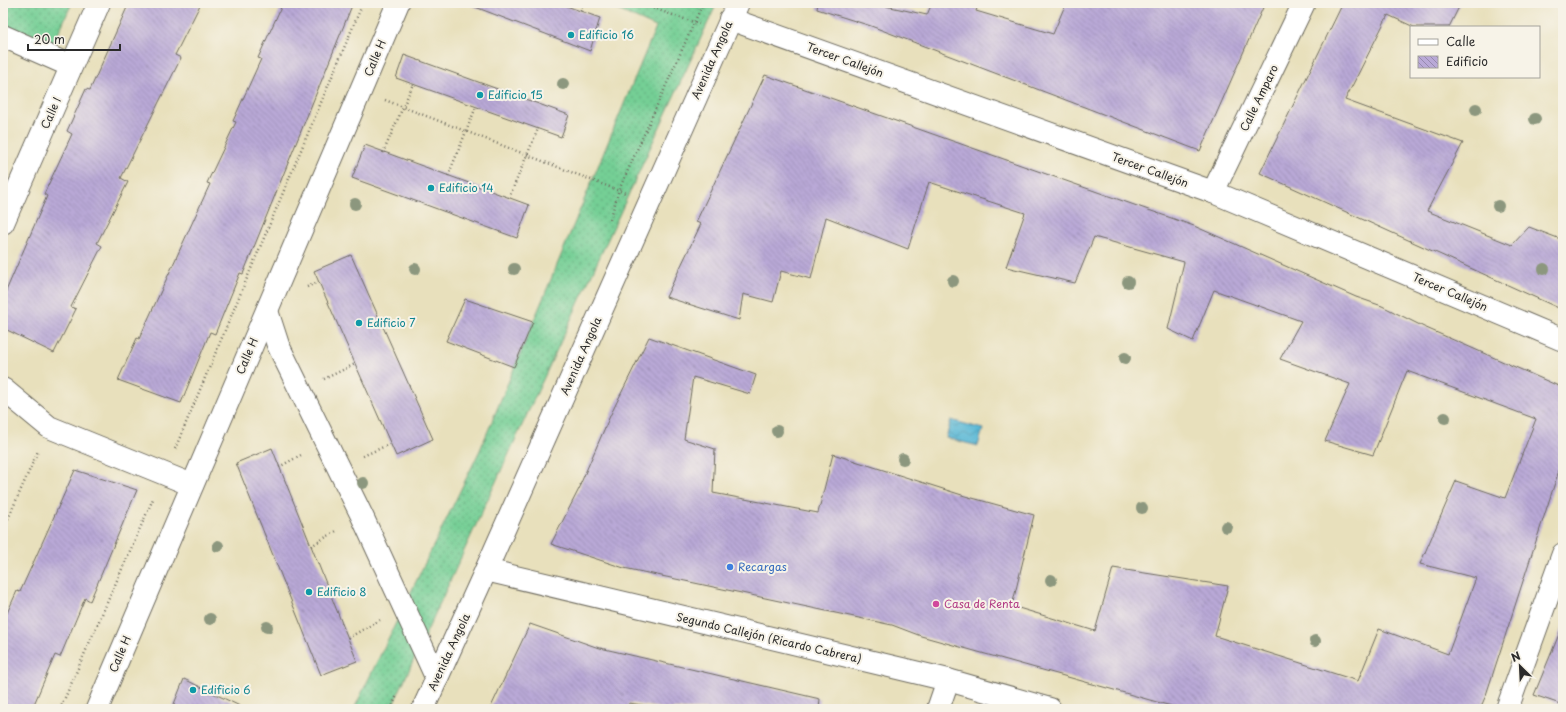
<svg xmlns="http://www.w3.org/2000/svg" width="1566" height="712" viewBox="0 0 1566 712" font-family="'Playpen Sans',sans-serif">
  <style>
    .grass { fill: url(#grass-dots); stroke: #507d60 }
    .water { fill: url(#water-waves); stroke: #427280 }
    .building { fill: url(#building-back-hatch) }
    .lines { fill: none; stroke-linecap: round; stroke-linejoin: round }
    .street-casing { stroke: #6d6a5e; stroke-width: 24 }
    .primary-casing { stroke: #6d6a5e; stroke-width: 24 }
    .path { stroke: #6d6a5e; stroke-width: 2.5; stroke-dasharray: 1 3; stroke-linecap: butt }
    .street { stroke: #fff; stroke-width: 22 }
    .primary { stroke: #fff; stroke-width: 22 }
    .tree { fill: #8c977e }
    .culture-dot { fill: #0f9aa8; stroke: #f7f3e8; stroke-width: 1.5 }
    .shop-dot { fill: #3f7fe0; stroke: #f7f3e8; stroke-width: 1.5 }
    .hotel-dot { fill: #d1479c; stroke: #f7f3e8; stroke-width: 1.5 }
    .labels { text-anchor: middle; stroke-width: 4; stroke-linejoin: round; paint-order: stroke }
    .culture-label { font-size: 11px; fill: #0d838f; stroke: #f7f3e8; text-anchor: start }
    .street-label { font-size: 11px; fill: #2b2b2b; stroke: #f7f3e8 }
    .shop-label { font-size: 11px; fill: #366cbe; stroke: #f7f3e8; text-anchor: start }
    .hotel-label { font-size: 11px; fill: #b23c85; stroke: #f7f3e8; text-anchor: start }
  </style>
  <defs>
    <pattern id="grass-dots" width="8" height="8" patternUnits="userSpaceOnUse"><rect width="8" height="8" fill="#75cf95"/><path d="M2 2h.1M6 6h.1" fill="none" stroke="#60a87a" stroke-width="1.8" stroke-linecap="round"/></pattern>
    <pattern id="water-waves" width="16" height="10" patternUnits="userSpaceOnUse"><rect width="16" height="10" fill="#58b8d6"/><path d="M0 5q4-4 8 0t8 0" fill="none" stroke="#4996ae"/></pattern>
    <pattern id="building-back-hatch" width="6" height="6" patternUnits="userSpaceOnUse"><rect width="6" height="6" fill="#b9a9d7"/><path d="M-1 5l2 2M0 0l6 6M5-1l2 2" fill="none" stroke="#978aaf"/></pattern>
  </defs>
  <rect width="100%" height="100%" fill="#f7f3e8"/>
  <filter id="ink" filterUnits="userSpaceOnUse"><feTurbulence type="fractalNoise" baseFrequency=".025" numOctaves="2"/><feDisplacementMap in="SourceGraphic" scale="8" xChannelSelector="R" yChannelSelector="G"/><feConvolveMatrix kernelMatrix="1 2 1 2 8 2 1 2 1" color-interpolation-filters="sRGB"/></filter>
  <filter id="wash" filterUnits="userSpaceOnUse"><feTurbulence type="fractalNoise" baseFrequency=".012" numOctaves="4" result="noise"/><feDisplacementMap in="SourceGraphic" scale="16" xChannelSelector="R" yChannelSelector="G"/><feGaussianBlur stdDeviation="0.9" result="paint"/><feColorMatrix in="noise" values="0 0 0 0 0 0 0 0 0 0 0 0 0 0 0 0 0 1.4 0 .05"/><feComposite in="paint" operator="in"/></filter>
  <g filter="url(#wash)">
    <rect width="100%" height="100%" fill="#e8e0bc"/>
    <g class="grass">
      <path d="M3,3H72L52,47L3,25Z"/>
      <path d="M602,3H717L391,709H354L480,450L656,27Z"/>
    </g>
    <path class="water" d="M951,420L983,429L978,446L946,438Z"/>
    <g id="blocks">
      <g class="building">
        <path d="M129,3H201L175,55L181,58L121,178L128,182L97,243L102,246L71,307L76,309L54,353L3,328V298L47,196L44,194L72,134L67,131L86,89L90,90Z"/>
        <path d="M283,3H353L243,274L240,273L215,334L210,332L181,403L118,380L137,338L139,339L210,184L207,183L236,122L233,121L261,59L258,58Z"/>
        <path d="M470,3H558L600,18L590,51L470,5Z"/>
        <path d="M818,3H872L927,15L932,3H979L976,11L1053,34L1066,3H1265L1200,151L871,26L817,9Z"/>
        <path d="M1343,3H1461L1449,27H1414L1388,15L1345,100L1463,143L1427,211L1512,245L1529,227L1563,240V310L1260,173Z"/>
        <path d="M404,55L569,115L561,137L396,78Z"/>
        <path d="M765,75L1194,226L1356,297L1382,306L1424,327L1563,388V458L1486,695L1480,709H1182L921,636L892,625L624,568L551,544L581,485H580L610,416L649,337L756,375L750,394L693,377L684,439L715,449L713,493L818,513L833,454L965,496L1034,515L1012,606L1095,631L1113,568L1228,586L1215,636L1358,681L1379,629L1448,654L1476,578L1420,564L1456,481L1505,498L1536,419L1407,371L1373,455L1325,441L1350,384L1280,359L1301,321L1214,290L1193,341L1168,329L1184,262L1094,237L1075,283L1006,267L1025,213L929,182L908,249L826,217L811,279L781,271L773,302L743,294L739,320L666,297L701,224L696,222Z"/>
        <path d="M365,145L529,205L517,238L352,178Z"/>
        <path d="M351,255L433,439L396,456L314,271Z"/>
        <path d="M465,299L533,322L514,367L446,341Z"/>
        <path d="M272,448L357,661L321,675L236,463Z"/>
        <path d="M75,470L137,490L90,601L85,598L60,657L55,655L32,709H3V622L17,591L20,592Z"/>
        <path d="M530,624L596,647L820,699L819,709H667L629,703L628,709H490Z"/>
        <path d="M1562,627H1563V705L1534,695Z"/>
        <path d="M184,679L246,709H172Z"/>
      </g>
    </g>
  </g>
  <g filter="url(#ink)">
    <use href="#blocks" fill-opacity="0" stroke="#6d6a5e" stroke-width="1"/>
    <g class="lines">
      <g class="street-casing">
        <g id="street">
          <path d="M730,19L1213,192L1563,340"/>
          <path d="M3,36L71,66"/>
          <path d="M1213,192L1304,3"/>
          <path d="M3,223L99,3"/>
          <path d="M267,311L278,345L362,516L437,679"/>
          <path d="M3,389L49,427L192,485"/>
          <path d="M486,570L948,680L1050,709"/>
          <path d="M97,709L398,3"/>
          <path d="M938,709L948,680"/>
          <path d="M1507,709L1563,554"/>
        </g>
      </g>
      <g class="primary-casing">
        <path id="primary" d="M423,709L486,570L738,3"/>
      </g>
      <g class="path">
        <path d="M638,3L699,24"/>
        <path d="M580,11L583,3"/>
        <path d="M385,100L625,193"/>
        <path d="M383,153L413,84"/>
        <path d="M448,176L476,107"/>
        <path d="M509,198L538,129"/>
        <path d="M610,220L619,190L703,3"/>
        <path d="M307,287L318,282"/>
        <path d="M324,379L355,364"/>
        <path d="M175,449L363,3"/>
        <path d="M363,456L390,444"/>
        <path d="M279,467L301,455"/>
        <path d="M3,530L38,451"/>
        <path d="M311,546L338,530"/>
        <path d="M348,638L380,620"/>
        <path d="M60,709L153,499"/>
        <path d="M391,709L397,695"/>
      </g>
      <use href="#street" class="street"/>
      <use href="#primary" class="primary"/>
    </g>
    <g class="tree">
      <circle cx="563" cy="84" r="6"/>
      <circle cx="1476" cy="109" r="6"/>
      <circle cx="1535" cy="119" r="6"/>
      <circle cx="355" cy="204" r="6"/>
      <circle cx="1498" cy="206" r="6"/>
      <circle cx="415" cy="269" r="6"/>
      <circle cx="514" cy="269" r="6"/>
      <circle cx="1544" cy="269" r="6"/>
      <circle cx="953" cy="281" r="6"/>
      <circle cx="1128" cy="282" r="6"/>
      <circle cx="1125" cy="358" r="6"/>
      <circle cx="1445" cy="418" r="6"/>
      <circle cx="777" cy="431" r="6"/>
      <circle cx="903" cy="459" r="6"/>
      <circle cx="363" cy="483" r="6"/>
      <circle cx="1142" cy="508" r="6"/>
      <circle cx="1226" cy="527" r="6"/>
      <circle cx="218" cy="546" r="6"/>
      <circle cx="1051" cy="580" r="6"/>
      <circle cx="210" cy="619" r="6"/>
      <circle cx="267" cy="627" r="6"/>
      <circle cx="1315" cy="641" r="6"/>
    </g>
  </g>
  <g class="culture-dot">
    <circle cx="571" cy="35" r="4"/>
    <circle cx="480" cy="95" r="4"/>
    <circle cx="431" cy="188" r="4"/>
    <circle cx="359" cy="323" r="4"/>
    <circle cx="309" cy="592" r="4"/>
    <circle cx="193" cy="690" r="4"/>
  </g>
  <circle class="shop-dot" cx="730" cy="567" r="4"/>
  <circle class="hotel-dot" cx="936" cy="604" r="4"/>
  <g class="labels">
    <g class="culture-label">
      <text x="579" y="39">Edificio 16</text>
      <text x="488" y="99">Edificio 15</text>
      <text x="439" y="192">Edificio 14</text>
      <text x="367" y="327">Edificio 7</text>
      <text x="317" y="596">Edificio 8</text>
      <text x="201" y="694">Edificio 6</text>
    </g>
    <g class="street-label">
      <text transform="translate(375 58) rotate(-67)" y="4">Calle H</text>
      <text transform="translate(712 60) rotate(-66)" y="4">Avenida Angola</text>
      <text transform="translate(845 60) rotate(20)" y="4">Tercer Callejón</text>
      <text transform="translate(1259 98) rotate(-64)" y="4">Calle Amparo</text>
      <text transform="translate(51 113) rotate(-66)" y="4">Calle I</text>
      <text transform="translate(1150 170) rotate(20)" y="4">Tercer Callejón</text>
      <text transform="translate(1450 292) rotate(23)" y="4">Tercer Callejón</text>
      <text transform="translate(247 356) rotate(-67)" y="4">Calle H</text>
      <text transform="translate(581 356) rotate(-66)" y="4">Avenida Angola</text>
      <text transform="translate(769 638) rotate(13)" y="4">Segundo Callejón (Ricardo Cabrera)</text>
      <text transform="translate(449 652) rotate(-65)" y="4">Avenida Angola</text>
      <text transform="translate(120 654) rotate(-67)" y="4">Calle H</text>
    </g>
    <g class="shop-label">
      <text x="738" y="571">Recargas</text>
    </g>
    <g class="hotel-label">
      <text x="944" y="608">Casa de Renta</text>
    </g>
  </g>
  <rect width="1566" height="712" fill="none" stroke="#f7f3e8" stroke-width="16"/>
  <rect x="1410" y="26" width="130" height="52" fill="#f7f3e8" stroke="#a5a39c"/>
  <rect x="1418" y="39" width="20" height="6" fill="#ffffff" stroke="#a5a39c"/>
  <text x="1446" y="46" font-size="12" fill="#2b2b2b">Calle</text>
  <rect x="1418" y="56" width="20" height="12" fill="url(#building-back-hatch)" stroke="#a5a39c"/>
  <text x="1446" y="66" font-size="12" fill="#2b2b2b">Edificio</text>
  <g transform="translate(1520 666) rotate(336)" stroke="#f7f3e8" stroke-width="3" paint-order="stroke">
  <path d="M0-3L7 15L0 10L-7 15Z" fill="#2b2b2b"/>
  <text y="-6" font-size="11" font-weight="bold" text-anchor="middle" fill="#2b2b2b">N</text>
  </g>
  <path d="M28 44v6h92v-6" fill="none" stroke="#2b2b2b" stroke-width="2"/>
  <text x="34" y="44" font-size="12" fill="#2b2b2b" stroke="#f7f3e8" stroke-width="3" paint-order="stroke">20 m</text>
</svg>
